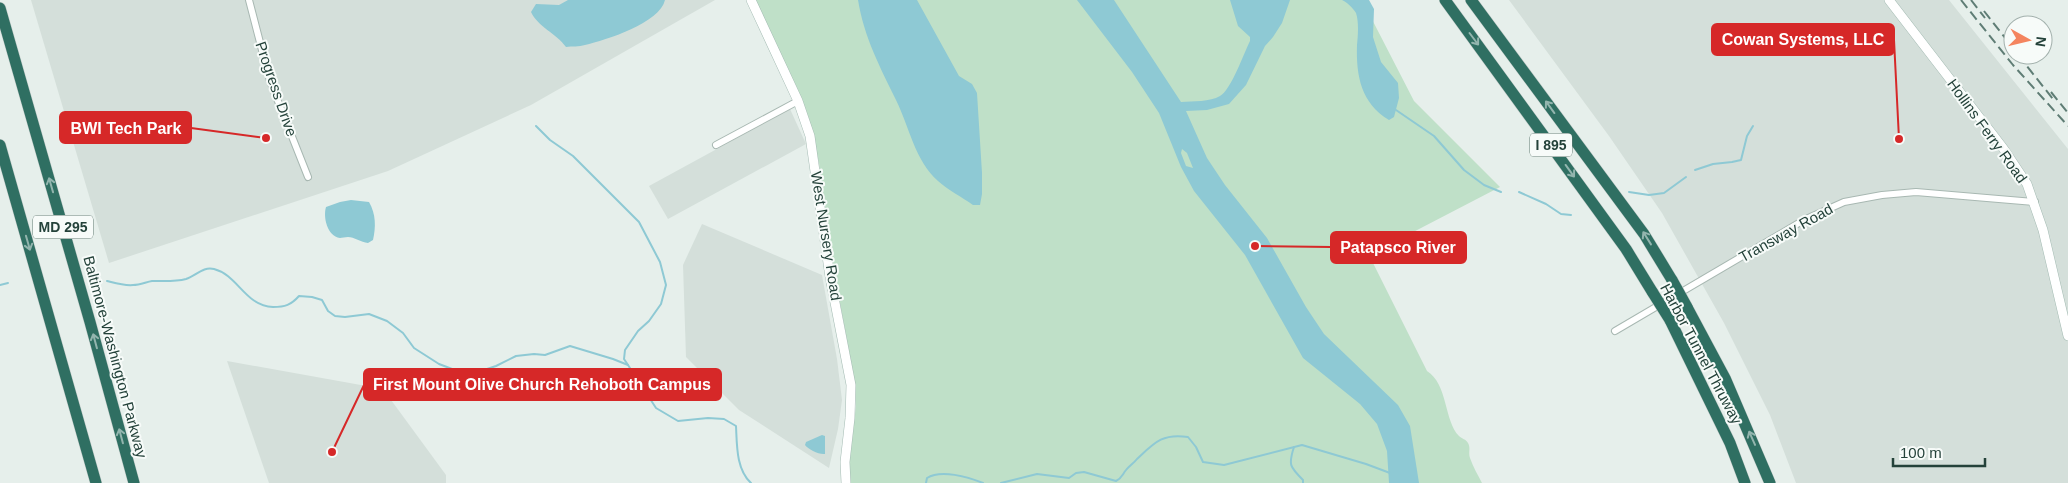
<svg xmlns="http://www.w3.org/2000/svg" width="2068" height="483" viewBox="0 0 2068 483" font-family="Arial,sans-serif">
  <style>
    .built { fill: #d4dfda }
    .green { fill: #bfe0c8 }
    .water { fill: #8ec9d4; fill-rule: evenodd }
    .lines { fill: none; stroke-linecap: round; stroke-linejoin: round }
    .stream { stroke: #8ec9d4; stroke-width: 2 }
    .street-casing { stroke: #a8b8b2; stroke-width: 8 }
    .secondary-casing { stroke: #a4bbb3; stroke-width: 10 }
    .highway-casing { stroke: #c2cac8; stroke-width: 12 }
    .street { stroke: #fff; stroke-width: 6 }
    .secondary { stroke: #fff; stroke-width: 9 }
    .highway { stroke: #2f6f62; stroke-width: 11 }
    .rail { stroke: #5f7d75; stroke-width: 2; stroke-dasharray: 10 5; stroke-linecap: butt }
    .highway-bridge-casing { stroke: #c2cac8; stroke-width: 12; stroke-linecap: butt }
    .highway-bridge { stroke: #2f6f62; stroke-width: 11 }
    .oneway { stroke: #93b5ae }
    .labels { text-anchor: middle; stroke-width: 4; stroke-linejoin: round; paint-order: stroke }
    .shield { fill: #f7fbf9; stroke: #637a73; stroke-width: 1 }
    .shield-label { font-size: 14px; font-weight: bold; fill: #24423a }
    .street-label { font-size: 15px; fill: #24423a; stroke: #f7fbf9 }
    .leader { fill: none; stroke: #d62828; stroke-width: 2 }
    .callout-dot { fill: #d62828; stroke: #f7fbf9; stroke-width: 2 }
    .callout { fill: #d62828; stroke: #d62828; stroke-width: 2 }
    .callout-label { font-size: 16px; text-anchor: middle; font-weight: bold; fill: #fff }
  </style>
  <rect width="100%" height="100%" fill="#e6efeb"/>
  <g class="built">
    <path d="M31,0H715L531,105L388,171L109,263Z"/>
    <path d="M1509,0H1949L2068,149V483H1796L1770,415L1724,323L1662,213L1609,136Z"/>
    <path d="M790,109L806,144L668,219L649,186Z"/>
    <path d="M702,224L822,275L837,359L842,400L838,429L829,468L739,410L686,357L683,265Z"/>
    <path d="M227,361L383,389L446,475V483H269Z"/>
  </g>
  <path class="green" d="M755,0H1362L1414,101L1500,187L1369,255L1427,371C1448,384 1444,421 1459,436C1462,439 1466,439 1468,443C1471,448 1468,453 1470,458C1473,467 1478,475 1482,483H850L849,463L856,406L855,383L835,276L819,163L809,119L802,99Z"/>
  <g class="water">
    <path d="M568,0H665C660,23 606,40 585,45C579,47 572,46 566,47C556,33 538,27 531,12L536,4L559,5Z"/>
    <path d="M858,0H917L959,76L972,84L977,93L982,173V194L980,205H973C962,197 948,190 938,181C915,161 909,126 896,100C880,67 864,37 858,0Z"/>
    <path d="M1077,0H1114L1181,102C1193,101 1210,102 1220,96C1231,90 1244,53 1250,41V37L1238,26L1230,0H1290L1282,23L1273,37L1265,46L1246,85L1229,104L1207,110L1186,111L1207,158L1225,185L1267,238L1306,307L1324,334L1398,405L1410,426L1419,483H1389L1387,451L1377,424L1360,404L1303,358L1245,255L1194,191L1181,167L1159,113L1132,72ZM1182,149L1187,153L1193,168L1186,166L1181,153Z"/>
    <path d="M1342,0H1369L1374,9L1373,37L1381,62L1398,83L1399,98L1394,117L1389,120C1361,103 1356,76 1357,45C1358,36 1359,22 1356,13C1353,8 1347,2 1342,0Z"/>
    <path d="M351,200L369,202C376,214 376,227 373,240L368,243C361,242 354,237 348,237C345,237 342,238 340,238C327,236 323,217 326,207L340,202Z"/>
    <path d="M822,435L825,436V454C819,455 808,449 805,445L806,442Z"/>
  </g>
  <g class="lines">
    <g class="stream">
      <path d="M1396,110L1434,136L1464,170L1484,185L1501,192"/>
      <path d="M536,126L550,140L573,156L639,222L660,262L666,285L661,304L649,321L638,331L625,350L624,359L628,365"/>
      <path d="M1695,170L1713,164L1732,162L1741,160L1747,136L1753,126"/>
      <path d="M1519,192L1546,204L1561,214L1571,215"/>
      <path d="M1629,192L1649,195L1664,193L1686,177"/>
      <path d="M107,281C115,283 125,286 133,285C140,285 146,282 152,281C164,281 175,282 186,279C196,276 203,266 214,269C238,275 245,306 273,307C285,307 291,305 299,296L312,297L322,300L328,311L335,316L345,317L369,314L387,321L403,333L414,348L439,364L460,372L475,373L496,366L516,356L534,354L545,355L570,346L613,359L628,365L656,408L678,421L708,418L724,419L736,426C737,445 736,469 751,483"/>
      <path d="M0,285L8,283"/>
      <path d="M1294,447C1288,465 1290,467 1303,480V483"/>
      <path d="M926,483L927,478C941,469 968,477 983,483"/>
      <path d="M1001,483L1037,474L1069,478L1076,473L1084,472L1116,481C1122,478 1122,475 1126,470C1129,466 1134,463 1137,459C1154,443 1162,433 1188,437L1196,447L1203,462L1224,465L1302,445L1366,464L1390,473"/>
    </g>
    <g class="street-casing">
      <g id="street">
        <path d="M249,0L270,81L308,177"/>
        <path d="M716,145L798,101"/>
        <path d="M1615,331L1804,220L1844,202L1882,195L1916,192L2035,202"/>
      </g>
    </g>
    <g class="secondary-casing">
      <g id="secondary">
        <path d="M751,0L798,101L810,136L830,277L851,385L850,418L845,462L846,483"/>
        <path d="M1889,0L2003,148L2027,184L2043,230L2068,336"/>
      </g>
    </g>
    <g class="highway-casing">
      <g id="highway">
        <path d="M1445,0L1626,249L1653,293"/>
        <path d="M1471,0L1644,234L1672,280"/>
        <path d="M0,8L90,322L134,483"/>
        <path d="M0,145L96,483"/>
        <path d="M1687,307L1725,378L1770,483"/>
        <path d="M1670,320L1730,443L1745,483"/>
      </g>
    </g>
    <use href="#street" class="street"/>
    <use href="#secondary" class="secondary"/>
    <use href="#highway" class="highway"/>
    <g class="rail">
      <path d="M1961,0L2013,65L2068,126"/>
      <path d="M1971,0L1985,18"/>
      <path d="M1984,11L2013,48"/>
      <path d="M2018,55L2053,99"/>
      <path d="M2051,92L2068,113"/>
    </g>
    <g class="highway-bridge-casing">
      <g id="highway-bridge">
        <path d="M1672,280L1687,307"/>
        <path d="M1653,293L1670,320"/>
      </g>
    </g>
    <use href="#highway-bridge" class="highway-bridge"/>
  </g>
  <defs><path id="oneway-shaft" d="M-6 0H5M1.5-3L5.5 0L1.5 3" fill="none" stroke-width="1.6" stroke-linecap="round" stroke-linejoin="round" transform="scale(1.25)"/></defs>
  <g class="oneway">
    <use href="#oneway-shaft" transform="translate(1474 39) rotate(53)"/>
    <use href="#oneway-shaft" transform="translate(1550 107) rotate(-126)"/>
    <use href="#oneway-shaft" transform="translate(1570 171) rotate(54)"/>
    <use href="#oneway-shaft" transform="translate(51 185) rotate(-106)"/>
    <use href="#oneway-shaft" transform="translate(1647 238) rotate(-122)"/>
    <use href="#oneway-shaft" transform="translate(28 243) rotate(74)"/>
    <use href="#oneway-shaft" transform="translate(95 341) rotate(-105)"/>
    <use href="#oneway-shaft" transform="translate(121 436) rotate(-105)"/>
    <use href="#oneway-shaft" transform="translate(1752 438) rotate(-114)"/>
  </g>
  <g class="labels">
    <g class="shield">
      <rect x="1530" y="133.5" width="42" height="23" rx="4"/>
      <rect x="33" y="215.5" width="60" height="23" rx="4"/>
    </g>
    <g class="shield-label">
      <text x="1551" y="150">I 895</text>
      <text x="63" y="232">MD 295</text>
    </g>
    <g class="street-label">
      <text transform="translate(276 89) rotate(71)" y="5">Progress Drive</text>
      <text transform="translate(1987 131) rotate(54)" y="5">Hollins Ferry Road</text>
      <text transform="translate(1786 233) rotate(-29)" y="5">Transway Road</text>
      <text transform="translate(826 236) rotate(81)" y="5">West Nursery Road</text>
      <text transform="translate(1701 354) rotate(62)" y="5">Harbor Tunnel Thruway</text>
      <text transform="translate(115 357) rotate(75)" y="5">Baltimore-Washington Parkway</text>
    </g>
  </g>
  <path class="leader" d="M1899 139L1894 40M266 138L191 128M1255 246L1331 247M332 452L364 385"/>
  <g class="callout-dot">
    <circle cx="1899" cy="139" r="5"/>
    <circle cx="266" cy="138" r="5"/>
    <circle cx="1255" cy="246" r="5"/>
    <circle cx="332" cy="452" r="5"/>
  </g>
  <g class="callout">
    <rect x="1712" y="24" width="182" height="31" rx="5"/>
    <rect x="60" y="112" width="131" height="31" rx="5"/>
    <rect x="1331" y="232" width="135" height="31" rx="5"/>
    <rect x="364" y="369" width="357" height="31" rx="5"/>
  </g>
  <g class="callout-label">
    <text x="1803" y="45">Cowan Systems, LLC</text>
    <text x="126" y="134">BWI Tech Park</text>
    <text x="1398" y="253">Patapsco River</text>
    <text x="542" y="390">First Mount Olive Church Rehoboth Campus</text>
  </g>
  <g transform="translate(2028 40) rotate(98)"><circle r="24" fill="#f7fbf9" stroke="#a3b1ad"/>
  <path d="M0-4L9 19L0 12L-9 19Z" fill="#f4845f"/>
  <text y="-8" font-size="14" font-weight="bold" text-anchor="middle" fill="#24423a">N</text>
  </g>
  <path d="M1893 458v8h92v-8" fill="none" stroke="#24423a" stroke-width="2.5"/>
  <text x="1900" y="458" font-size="15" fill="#24423a" stroke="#f7fbf9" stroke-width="4" paint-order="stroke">100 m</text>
</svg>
